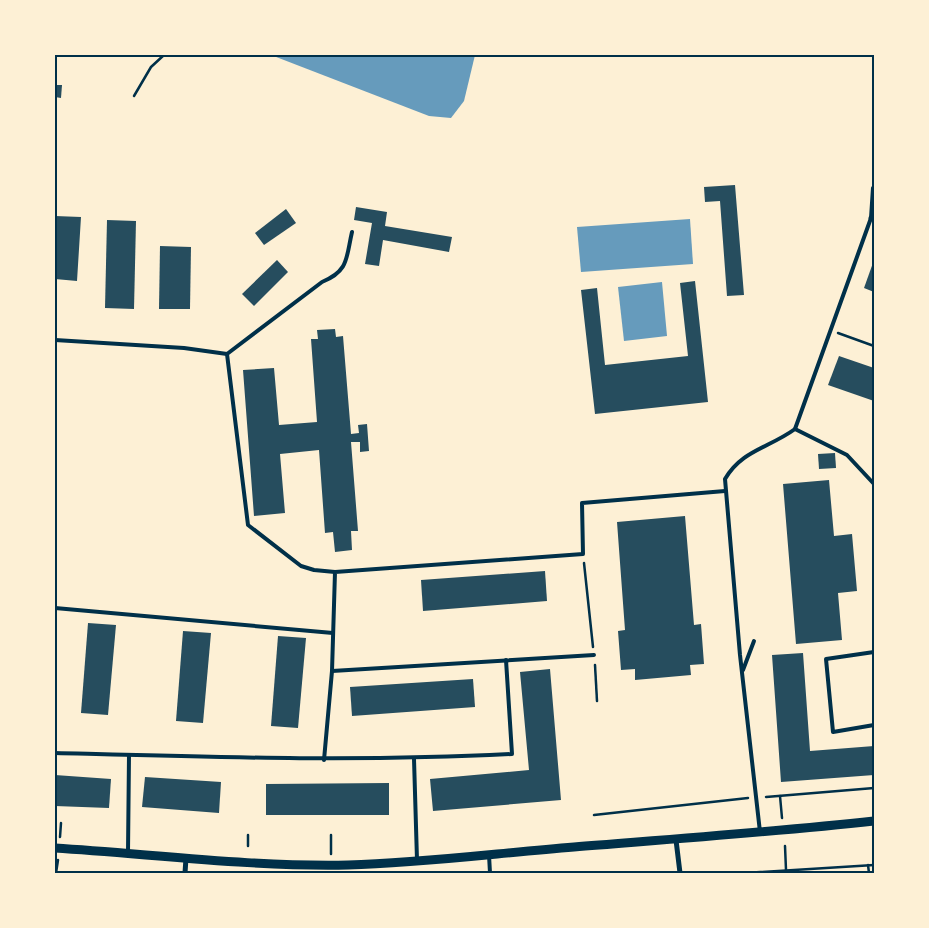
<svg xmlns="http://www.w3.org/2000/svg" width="929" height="928" viewBox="0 0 929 928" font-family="Barlow,sans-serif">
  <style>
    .water { fill: #669bbc }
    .building { fill: #264d5e }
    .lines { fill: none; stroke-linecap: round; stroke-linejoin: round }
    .path { stroke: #003049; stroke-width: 2.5 }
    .service { stroke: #003049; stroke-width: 4 }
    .minor { stroke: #003049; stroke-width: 5 }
    .tertiary { stroke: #003049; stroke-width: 9 }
    .neatline { fill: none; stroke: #003049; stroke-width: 2 }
  </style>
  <rect width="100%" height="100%" fill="#fdf0d5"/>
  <g class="water">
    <path d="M271,55H475L464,101L451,118L429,116Z"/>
    <path d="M690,219L693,264L581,272L577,227Z"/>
    <path d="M662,282L667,336L624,341L618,287Z"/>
  </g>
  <g class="building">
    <path d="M55,85H62L61,98L55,97Z"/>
    <path d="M735,185L744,295L727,296L720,201L705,202L704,187Z"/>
    <path d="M356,207L387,212L385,226L452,237L449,252L383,240L379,266L365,264L372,223L354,220Z"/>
    <path d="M286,209L296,223L264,245L255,233Z"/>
    <path d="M55,216L81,217L77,281L55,279Z"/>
    <path d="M107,220L136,221L134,309L105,308Z"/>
    <path d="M160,246L191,247L190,309H159Z"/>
    <path d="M277,260L288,272L254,306L242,294Z"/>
    <path d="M874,260V292L864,288Z"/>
    <path d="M695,281L708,402L595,414L581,290L597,288L605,365L688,356L680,283Z"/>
    <path d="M335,329L336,337L343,336L351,434L359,433L358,425L367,424L369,451L360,452V442H351L358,531H351L352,550L335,552L333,532L325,533L319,450L280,454L285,513L254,516L243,370L274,368L279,425L317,422L311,339H318L317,330Z"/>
    <path d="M839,356L874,368V401L828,385Z"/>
    <path d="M835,453L836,468L819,469L818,454Z"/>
    <path d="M829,480L834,536L852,534L857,591L838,593L842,640L796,644L783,484Z"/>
    <path d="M685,516L694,625L701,624L704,664L690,665L691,675L635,680V669L621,670L618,631L625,630L617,522Z"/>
    <path d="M545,571L547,601L423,611L421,580Z"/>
    <path d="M88,623L116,625L108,715L81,713Z"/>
    <path d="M183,631L211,633L203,723L176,721Z"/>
    <path d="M278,636L306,638L298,728L271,726Z"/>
    <path d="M803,653L810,751L874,746V775L781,782L772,655Z"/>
    <path d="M550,669L561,800L433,811L430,779L529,770L520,672Z"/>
    <path d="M473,679L475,707L352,716L350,687Z"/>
    <path d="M55,775L111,779L109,808L55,806Z"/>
    <path d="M145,777L221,782L219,813L142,807Z"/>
    <path d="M389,783V815H266V784Z"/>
  </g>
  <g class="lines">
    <g class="path">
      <path d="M134,96L151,67L164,55"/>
      <path d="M838,333L874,346"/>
      <path d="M584,563L593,647"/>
      <path d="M595,665L597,701"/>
      <path d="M780,796L782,818"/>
      <path d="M766,797L874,788"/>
      <path d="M594,815L748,798"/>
      <path d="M60,837L61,823"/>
      <path d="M248,846V835"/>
      <path d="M785,846L786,870"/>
      <path d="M331,854V835"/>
      <path d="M868,865L869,873"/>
      <path d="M56,873L58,860"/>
      <path d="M745,873L874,865"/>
    </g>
    <g class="service">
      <path d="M55,340L184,348L227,354L322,282C349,271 346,258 352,232"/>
      <path d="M227,354L248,525L301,566L314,570L335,572"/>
      <path d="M795,429L847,455L874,484"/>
      <path d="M55,608L333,633"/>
      <path d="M874,652L826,659L833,732L874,725"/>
      <path d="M743,670L754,641"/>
      <path d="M332,671L594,655"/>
      <path d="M55,753C207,757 359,762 512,754L506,660"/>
      <path d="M414,759L417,860"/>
      <path d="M324,760L332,671L335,572L583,554L582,503L725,491"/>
      <path d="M760,832L740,655L725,479C742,450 769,448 795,429L871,218L873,188"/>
      <path d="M128,853L129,755"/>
      <path d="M489,855L490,873"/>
    </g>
    <g class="minor">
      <path d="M871,218H874"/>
      <path d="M676,840L680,873"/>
      <path d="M185,873L186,858"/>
    </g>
    <path class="tertiary" d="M55,848C151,854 252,867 348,865C423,863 498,853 574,847C674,839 774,832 874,821"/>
  </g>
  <rect width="929" height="928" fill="none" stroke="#fdf0d5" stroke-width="112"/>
  <rect x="56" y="56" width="817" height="816" class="neatline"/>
</svg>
